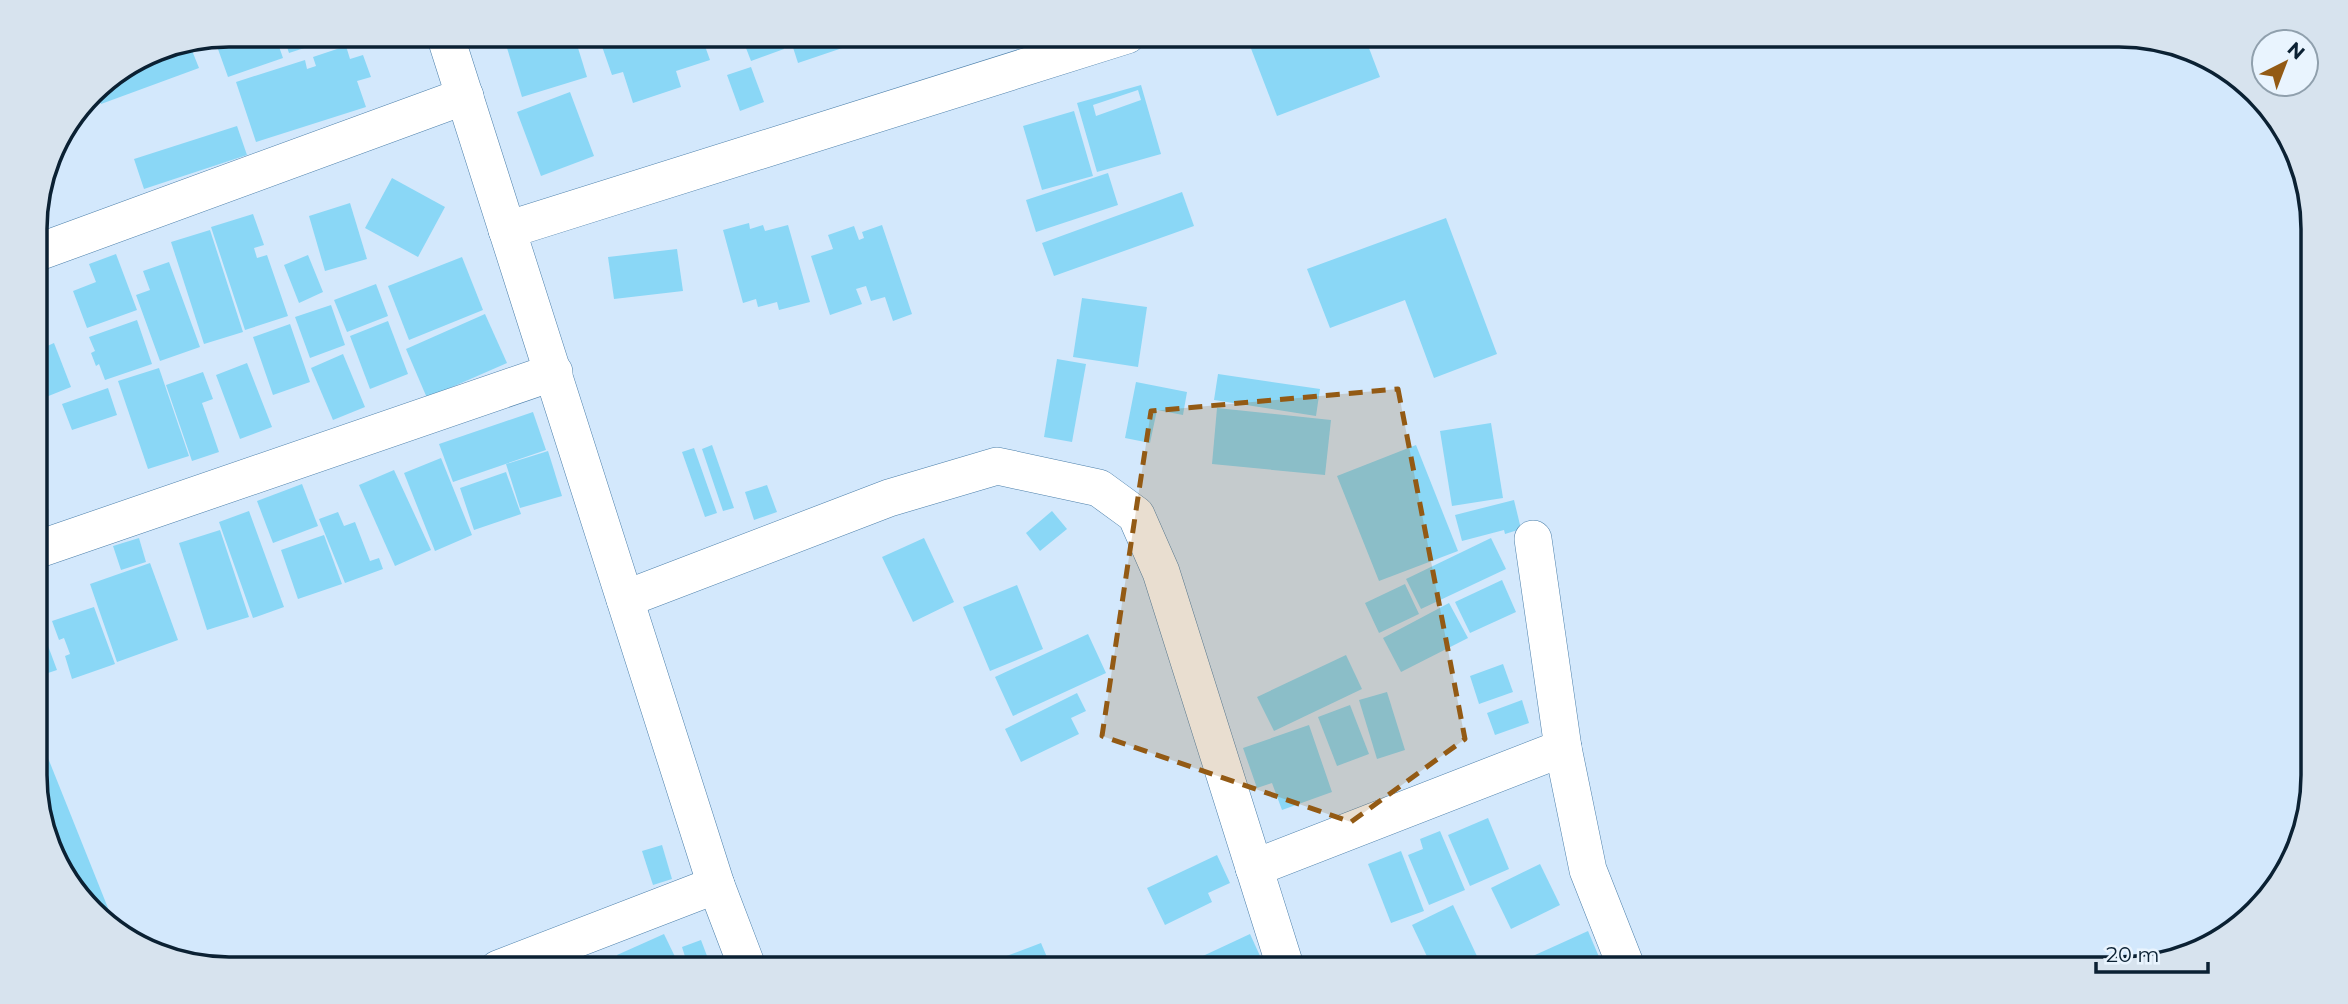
<svg xmlns="http://www.w3.org/2000/svg" width="2348" height="1004" viewBox="0 0 2348 1004" font-family="Montserrat,sans-serif">
  <style>
    .building { fill: #8ad7f6; fill-rule: evenodd }
    .lines { fill: none; stroke-linecap: round; stroke-linejoin: round }
    .street-casing { stroke: #4b7faa; stroke-width: 38 }
    .street { stroke: #fff; stroke-width: 37 }
    .marked { fill: #935a14; fill-opacity: 0.2; stroke: #935a14; stroke-width: 5; stroke-dasharray: 14 9; stroke-linejoin: round }
    .rim { fill: none; stroke: #0b2133; stroke-width: 3.5 }
  </style>
  <rect width="100%" height="100%" fill="#d3e8fc"/>
  <g class="building">
    <path d="M229,35H275L283,58L228,77L214,38Z"/>
    <path d="M283,35H341V36L289,53Z"/>
    <path d="M503,35H574L587,77L522,97Z"/>
    <path d="M598,35H701L710,60L676,71L681,87L633,103L623,72L612,75Z"/>
    <path d="M741,35H779L784,49L751,61Z"/>
    <path d="M789,35H861L863,41L798,63Z"/>
    <path d="M1281,35H1364L1380,77L1277,116L1250,46Z"/>
    <path d="M189,43L199,68L101,104L96,90L101,83L155,50Z"/>
    <path d="M346,46L350,59L363,55L371,77L357,81L366,107L256,142L236,82L305,60L307,69L316,66L313,57Z"/>
    <path d="M751,67L764,102L740,111L727,75Z"/>
    <path d="M1141,85L1161,154L1097,172L1077,103ZM1138,90L1141,100L1096,116L1093,105Z"/>
    <path d="M570,92L594,156L541,176L517,112Z"/>
    <path d="M1074,111L1093,176L1042,190L1023,126Z"/>
    <path d="M237,126L247,155L144,189L134,159Z"/>
    <path d="M1108,173L1118,205L1036,232L1026,200Z"/>
    <path d="M392,178L445,207L418,257L365,228Z"/>
    <path d="M1182,192L1194,226L1054,276L1042,243Z"/>
    <path d="M350,203L367,259L325,271L309,216Z"/>
    <path d="M253,214L264,245L254,248L257,258L267,255L288,316L245,330L211,227Z"/>
    <path d="M1446,218L1497,354L1434,378L1405,300L1330,328L1307,269Z"/>
    <path d="M749,223L750,229L763,225L765,231L788,225L810,302L779,310L777,302L758,307L756,299L743,303L723,230Z"/>
    <path d="M882,225L912,314L893,321L885,297L871,301L866,286L856,289L862,304L830,315L811,256L833,249L828,235L854,226L859,240L864,238L862,232Z"/>
    <path d="M210,230L243,332L204,344L171,242Z"/>
    <path d="M677,249L683,291L614,299L608,257Z"/>
    <path d="M116,254L137,310L87,328L73,291L96,282L89,264Z"/>
    <path d="M308,255L323,292L299,303L284,265Z"/>
    <path d="M462,257L483,310L409,340L388,286Z"/>
    <path d="M169,262L200,347L160,361L136,295L150,290L143,271Z"/>
    <path d="M376,284L388,316L347,332L334,300Z"/>
    <path d="M36,298L48,332L36,337Z"/>
    <path d="M1082,298L1147,307L1138,367L1073,357Z"/>
    <path d="M331,305L345,345L310,358L295,317Z"/>
    <path d="M485,314L507,363L427,398L406,349Z"/>
    <path d="M137,320L152,364L105,380L99,364L96,366L91,353L95,351L89,337Z"/>
    <path d="M388,321L408,374L370,389L350,336Z"/>
    <path d="M290,324L310,382L273,395L253,337Z"/>
    <path d="M54,343L71,387L36,401V351Z"/>
    <path d="M343,354L365,407L333,420L311,368Z"/>
    <path d="M1057,359L1086,364L1072,442L1044,437Z"/>
    <path d="M247,363L272,427L240,439L216,375Z"/>
    <path d="M159,368L189,456L148,469L118,381Z"/>
    <path d="M203,372L213,399L202,403L219,452L192,461L166,385Z"/>
    <path d="M1218,374L1320,389L1316,416L1214,400Z"/>
    <path d="M1136,382L1187,392L1183,415L1157,410L1150,443L1125,438Z"/>
    <path d="M108,388L117,415L72,430L62,404Z"/>
    <path d="M1217,408L1331,420L1325,475L1212,464Z"/>
    <path d="M533,412L546,450L453,482L439,444Z"/>
    <path d="M1491,423L1503,498L1452,506L1440,431Z"/>
    <path d="M712,445L734,508L723,511L702,449Z"/>
    <path d="M1416,445L1458,551L1379,581L1337,476Z"/>
    <path d="M694,448L717,513L705,517L682,452Z"/>
    <path d="M548,451L562,496L520,508L506,464Z"/>
    <path d="M36,454L46,478L36,482Z"/>
    <path d="M441,458L472,535L435,551L404,473Z"/>
    <path d="M394,470L431,550L395,566L359,485Z"/>
    <path d="M506,472L521,514L474,530L460,488Z"/>
    <path d="M302,484L318,526L273,543L257,501Z"/>
    <path d="M767,485L777,512L754,520L745,492Z"/>
    <path d="M1514,500L1521,529L1505,534L1504,530L1462,541L1455,515Z"/>
    <path d="M249,511L284,607L253,618L219,522Z"/>
    <path d="M1052,511L1067,529L1040,551L1026,533Z"/>
    <path d="M36,512L42,527L36,529Z"/>
    <path d="M338,512L344,526L355,522L370,561L379,558L383,569L345,583L319,519Z"/>
    <path d="M220,530L249,617L207,630L179,543Z"/>
    <path d="M324,535L342,584L298,599L281,550Z"/>
    <path d="M139,538L146,562L121,570L113,546Z"/>
    <path d="M924,538L954,602L913,622L882,557Z"/>
    <path d="M1491,538L1506,569L1421,609L1406,579Z"/>
    <path d="M150,563L178,640L117,662L90,584Z"/>
    <path d="M1502,580L1516,612L1470,633L1455,602Z"/>
    <path d="M1405,584L1419,614L1379,633L1365,603Z"/>
    <path d="M1017,585L1043,649L990,671L963,607Z"/>
    <path d="M1449,603L1468,638L1401,672L1383,638Z"/>
    <path d="M94,607L115,664L72,679L65,656L70,654L64,638L59,640L52,621Z"/>
    <path d="M37,629L39,637L44,635L57,670L36,677Z"/>
    <path d="M1088,634L1106,673L1013,716L995,677Z"/>
    <path d="M1346,655L1362,689L1274,731L1257,697Z"/>
    <path d="M1503,664L1513,692L1479,704L1470,676Z"/>
    <path d="M1387,692L1405,750L1377,759L1359,700Z"/>
    <path d="M1077,693L1086,711L1071,718L1079,734L1021,762L1005,729Z"/>
    <path d="M1522,700L1529,723L1495,735L1487,713Z"/>
    <path d="M1350,705L1369,754L1337,766L1318,717Z"/>
    <path d="M1309,725L1332,792L1282,810L1272,783L1257,788L1243,748Z"/>
    <path d="M42,743L114,923L75,893L37,801V745Z"/>
    <path d="M1488,818L1509,869L1470,886L1448,835Z"/>
    <path d="M1440,831L1465,890L1429,905L1408,855L1423,849L1420,839Z"/>
    <path d="M662,845L672,879L653,885L642,851Z"/>
    <path d="M1401,851L1424,911L1391,923L1368,864Z"/>
    <path d="M1217,855L1230,883L1208,893L1212,902L1165,925L1147,888Z"/>
    <path d="M1540,864L1560,905L1511,929L1491,888Z"/>
    <path d="M1453,905L1483,969H1433L1412,925Z"/>
    <path d="M1588,931L1602,964L1593,969H1504Z"/>
    <path d="M664,934L678,963L665,969H623L617,955Z"/>
    <path d="M1250,934L1266,969H1175Z"/>
    <path d="M701,940L707,956L687,963L682,947Z"/>
    <path d="M1041,943L1052,969H1006L1001,958Z"/>
    <path d="M1148,959L1152,969H1126Z"/>
    <path d="M606,963L609,969H592Z"/>
    <path d="M707,963L710,969H692Z"/>
  </g>
  <g class="lines">
    <g class="street-casing">
      <g id="street">
        <path d="M445,35L716,885L748,969"/>
        <path d="M507,230L1127,35"/>
        <path d="M36,253L465,96"/>
        <path d="M1533,539L1563,748"/>
        <path d="M36,550L554,372"/>
        <path d="M625,599L889,498L997,466L1099,488L1136,515L1161,572L1286,969"/>
        <path d="M1254,868L1563,748L1588,870L1627,969"/>
        <path d="M498,969L716,885"/>
      </g>
    </g>
    <use href="#street" class="street"/>
  </g>
  <path class="marked" d="M1398,389L1465,739L1351,822L1102,736L1151,411Z"/>
  <path d="M0 0H2348V1004H0ZM229 47H2119A182 182 0 0 1 2301 229V775A182 182 0 0 1 2119 957H229A182 182 0 0 1 47 775V229A182 182 0 0 1 229 47Z" fill="#d7e3ee" fill-rule="evenodd"/>
  <path class="rim" d="M229 47H2119A182 182 0 0 1 2301 229V775A182 182 0 0 1 2119 957H229A182 182 0 0 1 47 775V229A182 182 0 0 1 229 47Z"/>
  <g transform="translate(2285 63) rotate(42)"><circle r="33" fill="#e9f4fe" stroke="#90a0ad" stroke-width="2"/>
  <path d="M0-5L12 26L0 18L-12 26Z" fill="#935a14"/>
  <text y="-10" font-size="19" font-weight="bold" text-anchor="middle" fill="#0b2133">N</text>
  </g>
  <path d="M2096 962v10h112v-10" fill="none" stroke="#0b2133" stroke-width="3.5"/>
  <text x="2106" y="962" font-size="21" fill="#0b2133" stroke="#e9f4fe" stroke-width="5" paint-order="stroke">20 m</text>
</svg>
